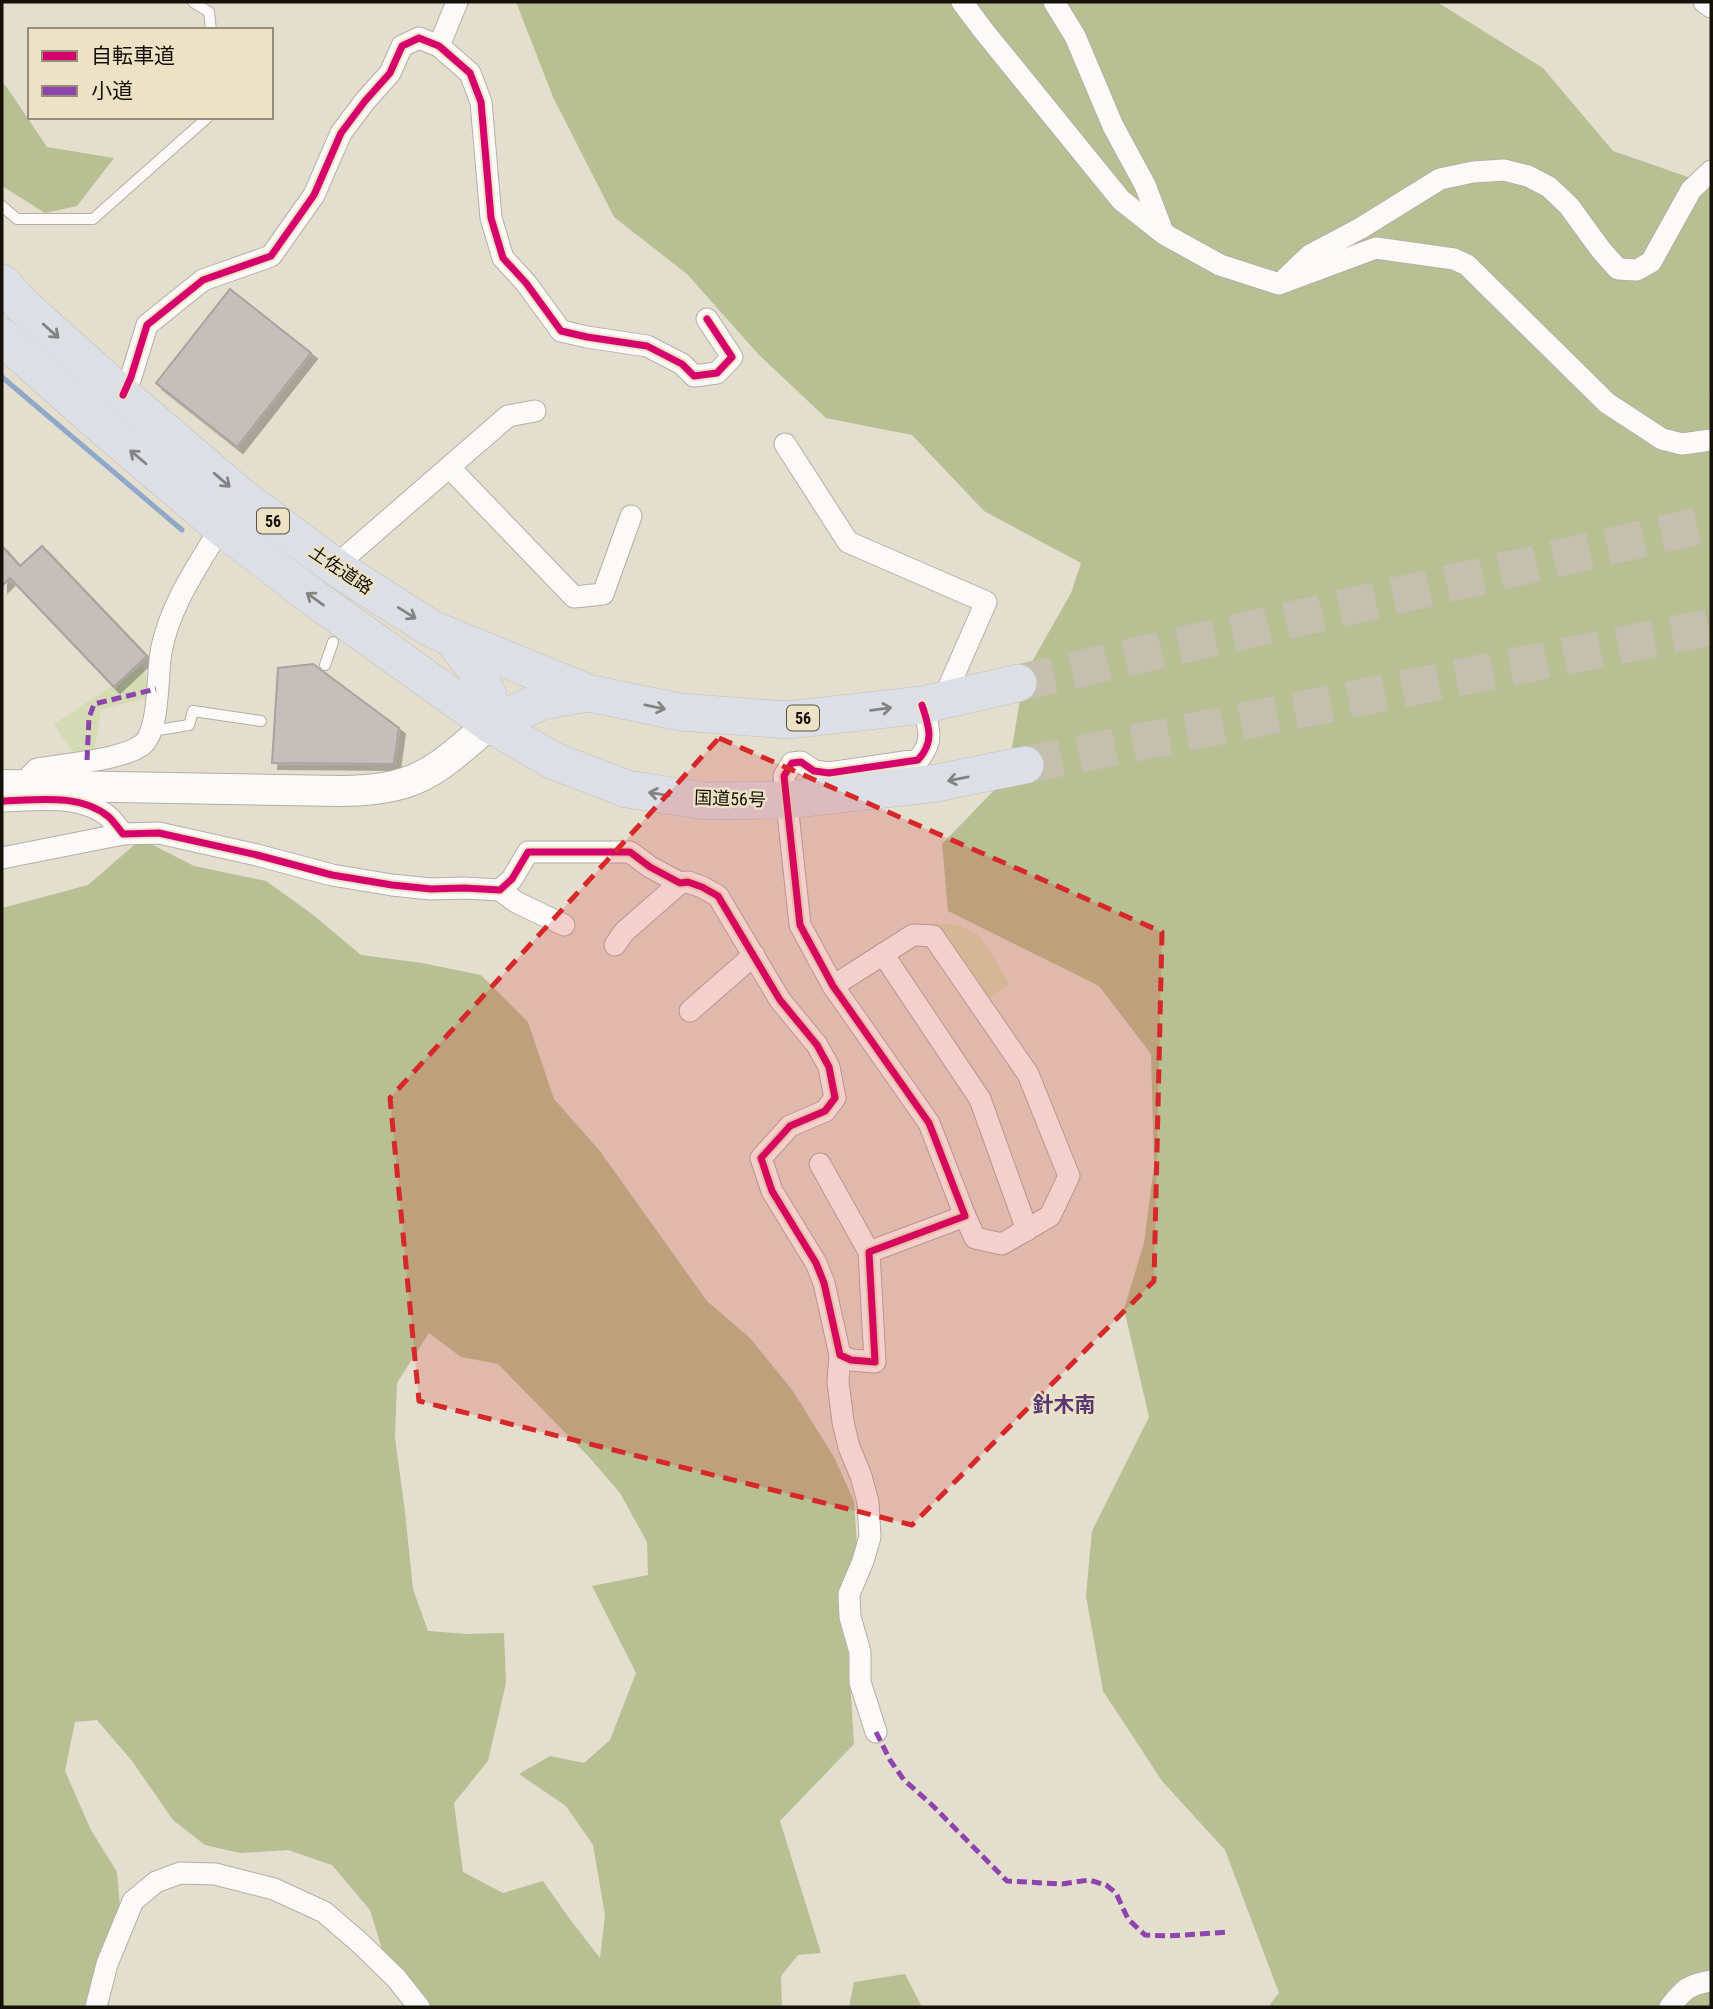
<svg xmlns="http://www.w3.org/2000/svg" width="1713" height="2009" viewBox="0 0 1713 2009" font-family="'Roboto Condensed','Noto Sans JP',sans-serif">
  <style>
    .green { fill: #d5dbb5 }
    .forest { fill: #b8bf93; fill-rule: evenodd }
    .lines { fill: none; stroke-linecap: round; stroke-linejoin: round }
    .stream { stroke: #8fa8c9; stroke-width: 5 }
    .building { fill: #c5beba; stroke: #aaa29f; stroke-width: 2; filter: url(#shadow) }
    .highway-tunnel { stroke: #c5bfb0; stroke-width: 37; stroke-dasharray: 37 18; stroke-linecap: butt }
    .lane-casing { stroke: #b4afa3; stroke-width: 12 }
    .street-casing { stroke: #b4afa3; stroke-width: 23 }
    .secondary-casing { stroke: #b4afa3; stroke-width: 32 }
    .highway-casing { stroke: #c2bfb8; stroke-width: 38 }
    .lane { stroke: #fbfaf8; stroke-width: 10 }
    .street { stroke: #fbfaf8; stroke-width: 21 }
    .secondary { stroke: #fbfaf8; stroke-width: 30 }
    .highway { stroke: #dce0e6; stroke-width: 37 }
    .quiet { stroke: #8e44ad; stroke-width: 5; stroke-dasharray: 10 5; stroke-linecap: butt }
    .cycleway-casing { stroke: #ede2c5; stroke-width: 11 }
    .cycleway { stroke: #d6006c; stroke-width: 7 }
    .oneway { stroke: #828382 }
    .marked { fill: #d62828; fill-opacity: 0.2; stroke: #d62828; stroke-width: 5; stroke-dasharray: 14 9; stroke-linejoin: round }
    .labels { text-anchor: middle; stroke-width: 5; stroke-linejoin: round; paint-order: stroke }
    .shield { fill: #ede2c5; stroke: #565041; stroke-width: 2 }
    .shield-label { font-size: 16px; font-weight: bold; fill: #151108 }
    .street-label { font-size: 18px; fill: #151108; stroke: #ede2c5 }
    .quarter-label { font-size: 21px; font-weight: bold; fill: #573873; stroke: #ede2c5 }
  </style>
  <defs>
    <filter id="shadow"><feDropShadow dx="6" dy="6" stdDeviation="0" flood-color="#0004"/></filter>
  </defs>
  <rect width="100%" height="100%" fill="#e4dece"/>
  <g class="green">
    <path d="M143,665L150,697L101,710L94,752L74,755L54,724Z"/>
    <path d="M933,923L959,925L981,937L1010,984L988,1000Z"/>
  </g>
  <g class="forest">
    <path d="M516,2H1437L1543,68L1613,151L1711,185V386L1709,395L1711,396V2007H1268L1279,1993L1225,1850L1162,1781L1103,1691L1086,1596L1092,1531L1149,1417L1124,1309L1144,1243L1154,1166L1151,1054L1099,986L948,911L942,844L1007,777L1024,676L1071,593L1081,563L984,511L912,435L826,418L759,355L687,274L614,217L553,97Z"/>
    <path d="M2,83L6,86L47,147L114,158L77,206L45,213L2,186Z"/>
    <path d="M141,839L194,866L266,881L312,914L361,955L422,963L481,975L528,1022L554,1099L600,1151L707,1301L750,1338L793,1391L834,1457L854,1501L859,1574L846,1615L854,1744L780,1821L821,1953L798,1955L781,1976L782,2007H432L389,1972L370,1910L332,1865L288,1850L240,1853L205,1845L173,1820L132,1761L97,1720L75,1722L65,1771L91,1830L117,1872L120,1907L107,2007H2V908L88,885ZM429,1333L461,1357L498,1364L589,1457L620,1493L647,1542L648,1575L592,1586L636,1673L610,1740L584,1763L550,1756L519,1774L566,1806L593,1845L605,1915L600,1958L569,1918L543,1881L503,1893L463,1872L454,1803L488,1761L506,1683L504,1633L468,1634L428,1631L413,1589L405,1512L395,1438L397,1383Z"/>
    <path d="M905,1974L922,2007H849L854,1982Z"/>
  </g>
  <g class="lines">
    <path class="stream" d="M2,377L182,530"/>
  </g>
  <g class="building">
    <path d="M230,289L311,353L237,447L156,383Z"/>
    <path d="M2,546L20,566L42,546L147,656L114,687L10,578L2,586Z"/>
    <path d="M313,664L399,728L394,764L272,763L278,668Z"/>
  </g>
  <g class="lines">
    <g class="highway-tunnel">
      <path d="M1018,683L1711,523"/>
      <path d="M1025,765L1711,627"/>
    </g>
    <g class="lane-casing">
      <g id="lane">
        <path d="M193,2L209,12L211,30"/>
        <path d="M2,206L17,219H93L208,117"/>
        <path d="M325,665L333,642"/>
        <path d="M152,731L189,725L193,711L261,721"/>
      </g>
    </g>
    <g class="street-casing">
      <g id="street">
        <path d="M962,2L983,30L1121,200L1164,234L1220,265L1279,284L1376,248L1454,259L1467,265L1607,403L1662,439L1682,444L1711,440"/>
        <path d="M1054,2L1075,36L1113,126L1145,185L1163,232"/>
        <path d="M1704,2L1711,7"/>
        <path d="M439,46L457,2"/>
        <path d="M1286,278L1310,255L1361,228L1440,179L1473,172L1504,170L1528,176L1549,187L1569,206L1601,250L1618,269L1637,270L1651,262L1691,190L1711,171"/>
        <path d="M123,395L131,377L147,325L203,280L271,256L314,195L341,133L365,101L390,73L402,46L419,38L439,46L470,73L481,102L491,218L503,258L526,283L561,331L587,337L647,346L682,364L694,376L717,373L732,357L707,319"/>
        <path d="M785,444L848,542L986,602L943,700"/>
        <path d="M449,467L574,597L603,594L631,516"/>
        <path d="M338,569L349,554L508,416L535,411"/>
        <path d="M25,786L31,775L37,769C64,764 122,760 142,745C160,731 157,674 161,652C169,606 198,566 221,527"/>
        <path d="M2,801C37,800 80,793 109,817C114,822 119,829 123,834L159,833L257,855L332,875L392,885L431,889L464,888L500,890L512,879L528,852H630L650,867L680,883L688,882L702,887L718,896L780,1000L817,1045L829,1067L835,1098L825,1111L790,1126L761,1158L772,1191L816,1263L824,1283L840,1355L851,1360L875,1362L869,1252L965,1216L929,1123L833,986L800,925L784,776L792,763L801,762L814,771L829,773L918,760C935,741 929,727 922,705"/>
        <path d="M2,858L123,834"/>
        <path d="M500,890L516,902L564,925"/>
        <path d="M615,945L624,932L680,883"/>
        <path d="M883,954L980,1099L1027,1230"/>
        <path d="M833,986L913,935L933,936L1028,1074L1069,1176L1050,1216L1002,1244L975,1238L965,1216"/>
        <path d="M690,1011L754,955"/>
        <path d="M820,1164L869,1252"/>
        <path d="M840,1355L838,1382L843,1422L849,1447L861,1476L868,1502L870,1537L863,1561L849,1594L850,1617L860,1652V1682L876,1732"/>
        <path d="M96,2007L107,1964L133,1901L156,1882L180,1873L215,1874L274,1889L324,1912L360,1943L396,1978L419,2007"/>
        <path d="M1670,2007C1684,1989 1688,1985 1711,1981"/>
      </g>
    </g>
    <g class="secondary-casing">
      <path id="secondary" d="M2,785L338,791C360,791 382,790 404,783C438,773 463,746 490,724"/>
    </g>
    <g class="highway-casing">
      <g id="highway">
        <path d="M2,283L23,306L111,385L239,495L338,569L432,629L588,693L680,712L788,720L922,705L1018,683"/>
        <path d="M2,337L94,419L221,527L314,598L490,724L554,761L627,789L705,801L787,800L937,783L1025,765"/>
        <path d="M451,638L475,668L488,695L490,724"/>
        <path d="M490,724L542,701L588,693"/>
      </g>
    </g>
    <use href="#lane" class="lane"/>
    <use href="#street" class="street"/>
    <use href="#secondary" class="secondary"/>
    <use href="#highway" class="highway"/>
    <g class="quiet">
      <path d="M87,760L89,718L94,704L156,689"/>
      <path d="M876,1732L890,1760L904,1780L931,1804L1007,1881L1062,1884L1089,1880L1106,1885L1116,1893L1128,1919L1145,1935L1168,1936L1230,1932"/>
    </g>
    <g class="cycleway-casing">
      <g id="cycleway">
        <path d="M123,395L131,377L147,325L203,280L271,256L314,195L341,133L365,101L390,73L402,46L419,38L439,46L470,73L481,102L491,218L503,258L526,283L561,331L587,337L647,346L682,364L694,376L717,373L732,357L707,319"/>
        <path d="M2,801C37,800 80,793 109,817C114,822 119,829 123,834L159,833L257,855L332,875L392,885L431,889L464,888L500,890L512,879L528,852H630L650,867L680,883L688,882L702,887L718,896L780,1000L817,1045L829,1067L835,1098L825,1111L790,1126L761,1158L772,1191L816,1263L824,1283L840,1355L851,1360L875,1362L869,1252L965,1216L929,1123L833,986L800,925L784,776L792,763L801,762L814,771L829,773L918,760C935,741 929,727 922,705"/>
      </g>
    </g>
    <use href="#cycleway" class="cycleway"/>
  </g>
  <defs><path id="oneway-shaft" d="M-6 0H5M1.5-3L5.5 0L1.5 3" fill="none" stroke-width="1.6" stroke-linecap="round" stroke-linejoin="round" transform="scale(1.75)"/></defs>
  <g class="oneway">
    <use href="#oneway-shaft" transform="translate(51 331) rotate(42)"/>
    <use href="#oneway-shaft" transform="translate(138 457) rotate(-140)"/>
    <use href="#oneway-shaft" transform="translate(222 480) rotate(41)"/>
    <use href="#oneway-shaft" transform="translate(315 599) rotate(-144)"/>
    <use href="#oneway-shaft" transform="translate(407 613) rotate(32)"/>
    <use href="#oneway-shaft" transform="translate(655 707) rotate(12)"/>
    <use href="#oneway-shaft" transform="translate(881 709) rotate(-7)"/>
    <use href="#oneway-shaft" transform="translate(958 779) rotate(169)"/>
    <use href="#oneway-shaft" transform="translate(659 794) rotate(-171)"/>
  </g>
  <path class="marked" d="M719,738L1162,932L1154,1281L912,1525L419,1401L390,1098Z"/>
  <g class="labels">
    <g class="shield">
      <rect x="257" y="508.5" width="32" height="25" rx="5"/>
      <rect x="787" y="705.5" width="32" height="25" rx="5"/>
    </g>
    <g class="shield-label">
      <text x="273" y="527">56</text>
      <text x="803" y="724">56</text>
    </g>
    <g class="street-label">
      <text transform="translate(341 570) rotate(34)" y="6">土佐道路</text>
      <text transform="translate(730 799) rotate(2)" y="6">国道56号</text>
    </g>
    <g class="quarter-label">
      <text x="1064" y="1412">針木南</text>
    </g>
  </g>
  <rect width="1713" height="2009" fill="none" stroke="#151108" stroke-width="7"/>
  <rect x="28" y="28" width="245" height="91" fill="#ede2c5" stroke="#978e79" stroke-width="2"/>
  <rect x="42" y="51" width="35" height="10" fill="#d6006c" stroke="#978e79" stroke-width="2"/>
  <text x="91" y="63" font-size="21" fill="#151108">自転車道</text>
  <rect x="42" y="86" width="35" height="10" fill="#8e44ad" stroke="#978e79" stroke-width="2"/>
  <text x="91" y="98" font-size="21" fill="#151108">小道</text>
</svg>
